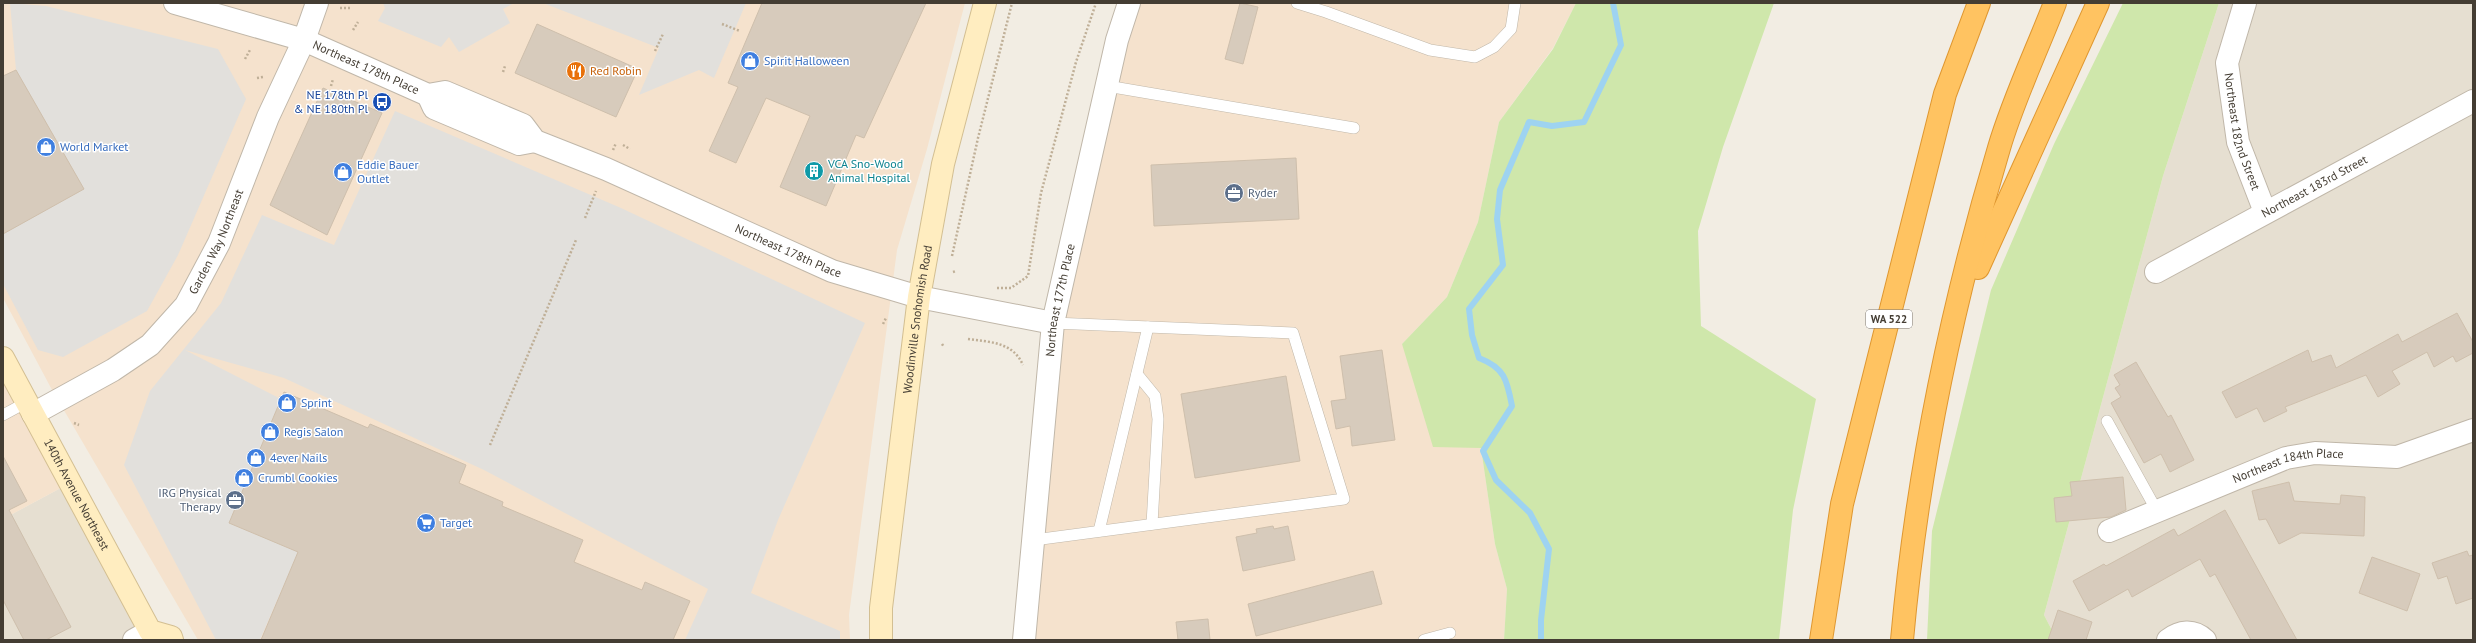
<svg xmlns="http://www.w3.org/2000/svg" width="2476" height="643" viewBox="0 0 2476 643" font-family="'PT Sans',sans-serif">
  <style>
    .residential { fill: #e6dfd1 }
    .commercial { fill: #f5e2cd }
    .green { fill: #cfe7ab }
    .parking { fill: #e2e0dc }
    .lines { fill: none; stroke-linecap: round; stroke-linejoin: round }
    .stream { stroke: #9ed3f1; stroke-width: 6 }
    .building { fill: #d7cbbc; stroke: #cebfac }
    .service-casing { stroke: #c0b7a9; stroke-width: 12 }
    .minor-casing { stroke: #c0b7a9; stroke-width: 24 }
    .tertiary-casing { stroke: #c0b7a9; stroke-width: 24 }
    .secondary-casing { stroke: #d3bf92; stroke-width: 24 }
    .motorway-casing { stroke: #df9730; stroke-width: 24 }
    .path { stroke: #bfaf97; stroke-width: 2.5; stroke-dasharray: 2 2; stroke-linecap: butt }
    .service { stroke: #fff; stroke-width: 11 }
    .minor { stroke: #fff; stroke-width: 22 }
    .tertiary { stroke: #fff; stroke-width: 22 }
    .secondary { stroke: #ffedc0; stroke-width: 22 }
    .motorway { stroke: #ffc361; stroke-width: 22 }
    .labels { text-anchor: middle; stroke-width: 3; stroke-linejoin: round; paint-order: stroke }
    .shield { fill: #fff; stroke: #7c7770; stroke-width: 1 }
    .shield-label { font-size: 11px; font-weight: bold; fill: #443d33 }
    .shop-label { font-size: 12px; fill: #366cbe; stroke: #fff; text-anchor: start }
    .street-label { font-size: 12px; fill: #443d33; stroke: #fff }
    .food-label { font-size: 12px; fill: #c56008; stroke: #fff; text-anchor: start }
    .transit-label { font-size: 12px; fill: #164399; stroke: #fff; text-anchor: end }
    .culture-label { font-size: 12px; fill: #0d838f; stroke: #fff; text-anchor: start }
    .service-label { font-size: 12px; fill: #4e5e75; stroke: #fff; text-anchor: start }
  </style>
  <rect width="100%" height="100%" fill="#f2ede3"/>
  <g class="residential">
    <path d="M2219,3H2473V640H2057L2044,615L2163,176Z"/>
    <path d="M70,483L150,631L132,640H3V519Z"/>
  </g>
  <g class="commercial">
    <path d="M3,3H965L927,149L897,250L849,615L850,640H198L51,388L3,298Z"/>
    <path d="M1129,3H1576L1553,48L1499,122L1478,222L1447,297L1402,344L1481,448L1495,544L1507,589L1504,640H1024L1053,323Z"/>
    <path d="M3,358L70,483L3,519Z"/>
  </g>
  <g class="green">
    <path d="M1576,3H1774L1723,147L1698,231L1701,326L1816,399L1793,510L1779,640H1504L1507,589L1495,544L1481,448L1433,447L1402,344L1447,297L1478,222L1499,122L1553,49Z"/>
    <path d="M2123,3H2219L2163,176L2044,615L2057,640H1927L1932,531L1991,290L2054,144Z"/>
  </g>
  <g class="parking">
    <path d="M10,3L46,6L218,49L246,99L178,255L147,311L63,357L38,350L3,284V234L84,189L16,70Z"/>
    <path d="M383,3H514L503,9L510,23L459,52L449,37L441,47L378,21L385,8Z"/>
    <path d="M543,3H746L714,78L699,70L639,95L659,48Z"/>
    <path d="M395,111L621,208L865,323L778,520L751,593L840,631V640H685L708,589L484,470L284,378L185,350L281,399L229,523L298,552L260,640H216L124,465L150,391L221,303L262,215L334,245Z"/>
  </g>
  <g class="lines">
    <path class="stream" d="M1541,640V620L1549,549L1530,513L1496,480L1483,451L1512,406C1507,380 1505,368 1479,358L1472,335L1469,309L1503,265L1497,219L1500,190L1529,122L1552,126L1584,122L1621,45L1613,3"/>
  </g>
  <g class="building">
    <path d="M762,3H926L864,138L856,135L826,206L780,187L810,116L766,98L736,163L709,151L738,87L728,83Z"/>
    <path d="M1240,3L1258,7L1243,64L1225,59Z"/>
    <path d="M537,24L638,69L616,117L515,73Z"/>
    <path d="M16,70L84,189L3,234V76Z"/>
    <path d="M323,88L382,113L327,235L270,205Z"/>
    <path d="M1296,158L1299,219L1154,226L1151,165Z"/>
    <path d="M2457,313L2473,342V353L2456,362L2453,356L2434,367L2427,352L2392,371L2400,384L2378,397L2366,375L2285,407L2287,411L2264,422L2257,408L2236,418L2222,392L2308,350L2312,362L2331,355L2336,368L2398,334L2402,342Z"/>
    <path d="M1382,350L1395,440L1352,446L1350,426L1336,429L1331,401L1346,399L1340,356Z"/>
    <path d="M2136,362L2168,417L2171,415L2194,460L2170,472L2161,454L2144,463L2111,403L2121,397L2115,388L2120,385L2114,375Z"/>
    <path d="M1286,376L1300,461L1195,478L1181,394Z"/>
    <path d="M284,392L368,428L370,424L466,465L459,483L503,502L502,506L583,540L574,562L642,590L645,582L690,601L673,640H261L298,552L229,523Z"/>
    <path d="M3,456L27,501L9,510L71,627L46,640H24L3,600Z"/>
    <path d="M2123,477L2126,510L2111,517L2056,522L2054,498L2072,496L2070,482Z"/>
    <path d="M2289,482L2294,501L2340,504L2341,495L2365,497L2364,536L2301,533L2279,544L2266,519L2259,520L2252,491Z"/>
    <path d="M2225,510L2297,640H2251L2215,574L2210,577L2200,559L2132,597L2128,589L2089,611L2073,581L2104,564L2106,566L2174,529L2178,536Z"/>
    <path d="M1273,526L1274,529L1288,526L1295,560L1243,571L1236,537L1257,533L1256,529Z"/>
    <path d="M2467,551L2469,556L2473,555V598L2456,604L2447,576L2438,579L2432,563Z"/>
    <path d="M2372,557L2420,574L2407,611L2359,593Z"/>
    <path d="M1373,571L1382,604L1256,636L1248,604Z"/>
    <path d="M2058,610L2092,622L2086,640H2048Z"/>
    <path d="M1208,619L1210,640H1178L1176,622Z"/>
  </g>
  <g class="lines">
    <g class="service-casing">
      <g id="service">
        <path d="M1297,3L1326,12L1430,50L1475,57L1494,47L1511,29L1515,3"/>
        <path d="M1107,86L1354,128"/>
        <path d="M1137,374L1155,396L1158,419L1152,524"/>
        <path d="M3,415L27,402"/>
        <path d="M2107,421L2157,511"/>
        <path d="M1099,531L1148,327"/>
        <path d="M1034,540L1344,499L1293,333L1053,323"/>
        <path d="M1424,640L1450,633"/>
      </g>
    </g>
    <g class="minor-casing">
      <g id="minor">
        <path id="s1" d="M2245,3L2227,63L2238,142L2265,212"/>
        <path id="s2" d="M2156,272L2473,101"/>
        <path id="s3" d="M2109,531L2286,458L2315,453L2397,457L2473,430"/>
        <path d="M134,640L150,631"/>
        <path d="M2168,640C2180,631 2193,629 2205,640"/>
      </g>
    </g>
    <g class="tertiary-casing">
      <g id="tertiary">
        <path id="s4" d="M175,3L304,40L428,95L445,92L523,125L535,141L606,169L832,271L919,297L1053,323"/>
        <path d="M428,95L434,108L519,144L535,141"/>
        <path id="s5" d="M33,414L113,370L150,345L186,305L219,243L268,117L304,40L317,3"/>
        <path id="s6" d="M1024,640L1053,323L1117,40L1129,3"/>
      </g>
    </g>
    <g class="secondary-casing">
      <g id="secondary">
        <path id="s7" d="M3,358L150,631L171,637L172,640"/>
        <path id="s8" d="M881,640V608L919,297L943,164L985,3"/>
      </g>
    </g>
    <g class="motorway-casing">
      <g id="motorway">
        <path d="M1978,268L2098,3"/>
        <path d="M1821,640L1842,504L1945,94L1979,3"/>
        <path d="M1902,640C1917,473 1951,308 1999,148C2013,100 2037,50 2055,3"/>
      </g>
    </g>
    <g class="path">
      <path d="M340,8H352"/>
      <path d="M722,24L740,31"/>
      <path d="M353,30L358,22"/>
      <path d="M655,51L663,34"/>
      <path d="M245,59L250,50"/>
      <path d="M503,72L505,66"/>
      <path d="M257,78L263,77"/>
      <path d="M331,86L333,79"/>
      <path d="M623,145L630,149"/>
      <path d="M613,150L616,143"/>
      <path d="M585,218L596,191"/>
      <path d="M952,256L978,138L1012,3"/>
      <path d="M953,272L956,271"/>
      <path d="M997,288H1011L1028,276L1041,193L1076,62L1096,3"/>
      <path d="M883,324L886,318"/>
      <path d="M968,339C990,342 1013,342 1023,365"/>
      <path d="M942,344L944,347"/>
      <path d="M74,423L79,425"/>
      <path d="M490,445L576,240"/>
    </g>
    <use href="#service" class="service"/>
    <use href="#minor" class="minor"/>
    <use href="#tertiary" class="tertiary"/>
    <use href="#secondary" class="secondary"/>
    <use href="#motorway" class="motorway"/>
  </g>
  <defs>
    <g id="shop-disc" transform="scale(1)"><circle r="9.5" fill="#3f7fe0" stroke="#fff"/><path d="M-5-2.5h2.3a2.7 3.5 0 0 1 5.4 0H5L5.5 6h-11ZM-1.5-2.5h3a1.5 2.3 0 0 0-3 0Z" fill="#fff"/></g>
    <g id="restaurant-disc" transform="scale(1)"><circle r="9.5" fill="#e8710a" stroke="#fff"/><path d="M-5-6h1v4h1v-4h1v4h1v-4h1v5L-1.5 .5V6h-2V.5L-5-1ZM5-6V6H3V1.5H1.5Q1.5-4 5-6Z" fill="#fff"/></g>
    <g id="bus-disc" transform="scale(1)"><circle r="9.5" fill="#1a4fb4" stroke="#fff"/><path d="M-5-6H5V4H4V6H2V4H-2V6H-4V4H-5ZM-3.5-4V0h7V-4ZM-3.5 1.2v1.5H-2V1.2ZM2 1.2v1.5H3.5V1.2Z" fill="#fff"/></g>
    <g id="building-disc" transform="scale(1)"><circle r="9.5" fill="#0f9aa8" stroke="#fff"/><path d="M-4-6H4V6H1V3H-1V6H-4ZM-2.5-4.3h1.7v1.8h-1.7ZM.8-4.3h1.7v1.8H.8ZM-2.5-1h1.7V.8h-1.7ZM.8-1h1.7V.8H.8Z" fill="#fff"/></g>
    <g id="office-disc" transform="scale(1)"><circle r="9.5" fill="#5c6f8a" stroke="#fff"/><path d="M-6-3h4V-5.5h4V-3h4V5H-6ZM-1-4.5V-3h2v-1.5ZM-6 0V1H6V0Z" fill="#fff"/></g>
    <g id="supermarket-disc" transform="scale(1)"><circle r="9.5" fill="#3f7fe0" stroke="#fff"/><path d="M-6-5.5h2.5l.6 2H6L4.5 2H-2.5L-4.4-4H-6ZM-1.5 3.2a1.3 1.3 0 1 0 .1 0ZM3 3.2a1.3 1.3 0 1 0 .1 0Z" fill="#fff"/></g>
  </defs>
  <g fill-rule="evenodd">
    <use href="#shop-disc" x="750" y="61"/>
    <use href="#restaurant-disc" x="576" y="71"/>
    <use href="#bus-disc" x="382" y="102"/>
    <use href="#shop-disc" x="46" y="147"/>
    <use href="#building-disc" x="814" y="171"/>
    <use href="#shop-disc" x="343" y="172"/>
    <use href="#office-disc" x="1234" y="193"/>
    <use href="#shop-disc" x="287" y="403"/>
    <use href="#shop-disc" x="270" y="432"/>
    <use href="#shop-disc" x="256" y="458"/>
    <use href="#shop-disc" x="244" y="478"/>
    <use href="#office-disc" x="235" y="500"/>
    <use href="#supermarket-disc" x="426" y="523"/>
  </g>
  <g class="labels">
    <rect class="shield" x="1866" y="310" width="46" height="18" rx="3"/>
    <g class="shield-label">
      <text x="1889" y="323">WA 522</text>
    </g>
    <g class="shop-label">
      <text x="764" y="65">Spirit Halloween</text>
      <text x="60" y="151">World Market</text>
      <text x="357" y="169">Eddie Bauer<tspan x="357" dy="14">Outlet</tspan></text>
      <text x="301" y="407">Sprint</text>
      <text x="284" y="436">Regis Salon</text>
      <text x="270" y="462">4ever Nails</text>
      <text x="258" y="482">Crumbl Cookies</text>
      <text x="440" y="527">Target</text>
    </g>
    <g class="street-label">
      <text dy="4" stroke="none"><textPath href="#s4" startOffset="202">Northeast 178th Place</textPath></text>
      <text dy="4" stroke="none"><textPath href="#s1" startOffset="133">Northeast 182nd Street</textPath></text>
      <text dy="4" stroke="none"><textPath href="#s2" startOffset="180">Northeast 183rd Street</textPath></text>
      <text dy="4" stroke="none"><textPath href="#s5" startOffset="260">Garden Way Northeast</textPath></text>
      <text dy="4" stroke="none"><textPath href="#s4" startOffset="668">Northeast 178th Place</textPath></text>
      <text dy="4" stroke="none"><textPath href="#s6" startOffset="342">Northeast 177th Place</textPath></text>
      <text dy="4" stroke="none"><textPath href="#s8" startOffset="323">Woodinville Snohomish Road</textPath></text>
      <text dy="4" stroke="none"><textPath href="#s3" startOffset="192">Northeast 184th Place</textPath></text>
      <text dy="4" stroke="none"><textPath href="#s7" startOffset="155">140th Avenue Northeast</textPath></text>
    </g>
    <g class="food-label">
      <text x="590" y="75">Red Robin</text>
    </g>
    <g class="transit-label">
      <text x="368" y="99">NE 178th Pl<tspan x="368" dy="14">&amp; NE 180th Pl</tspan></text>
    </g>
    <g class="culture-label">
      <text x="828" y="168">VCA Sno-Wood<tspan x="828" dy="14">Animal Hospital</tspan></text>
    </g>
    <g class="service-label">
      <text x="1248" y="197">Ryder</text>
      <text x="221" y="497" text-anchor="end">IRG Physical<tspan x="221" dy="14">Therapy</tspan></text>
    </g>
  </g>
  <rect width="2476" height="643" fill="none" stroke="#443d33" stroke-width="8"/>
</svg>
